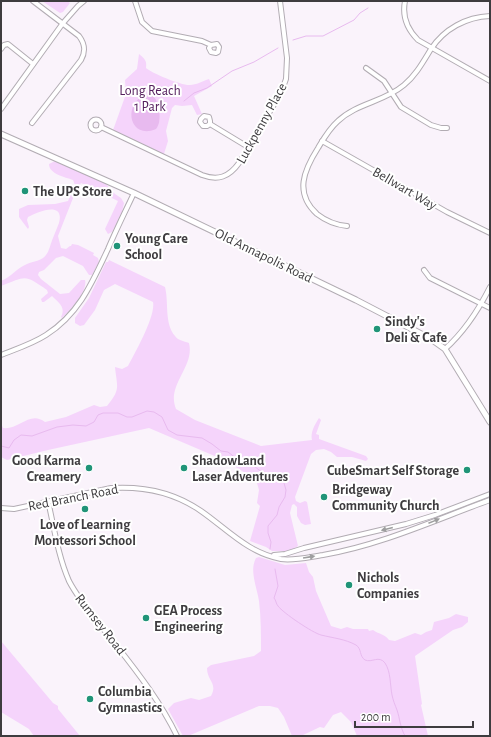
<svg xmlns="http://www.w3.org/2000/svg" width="491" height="737" viewBox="0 0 491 737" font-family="'Alegreya Sans',sans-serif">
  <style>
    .green { fill: #f5d4fb }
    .water { fill: #e8baef }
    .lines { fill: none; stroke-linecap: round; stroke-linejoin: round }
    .stream { stroke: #e8baef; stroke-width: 1 }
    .minor-casing { stroke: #b2acb3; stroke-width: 6 }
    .major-casing { stroke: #b2acb3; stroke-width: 7 }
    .minor { stroke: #fff; stroke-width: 4 }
    .major { stroke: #fff; stroke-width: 5 }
    .oneway { fill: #9e9e9f }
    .poi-dot { fill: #209478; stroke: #fff; stroke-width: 1.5 }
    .labels { text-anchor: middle; stroke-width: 4; stroke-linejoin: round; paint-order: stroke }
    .park-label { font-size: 14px; fill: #55205e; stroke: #fff }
    .street-label { font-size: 14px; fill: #3e3c3f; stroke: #fff }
    .poi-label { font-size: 14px; font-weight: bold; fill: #3e3c3f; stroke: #fff; text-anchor: start }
  </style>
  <rect width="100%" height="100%" fill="#faf3fb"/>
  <g class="green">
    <path d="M42,1H67L70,3L63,12L60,13Z"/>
    <path d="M139,54C145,59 147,61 146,68C151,73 183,86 190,85C196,85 203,81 209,79L212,86L194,96L202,114L197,115L192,105L182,106L175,105L172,108L166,131L168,141L163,157L112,133L126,94L125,80L137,69Z"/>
    <path d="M55,161L106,184L115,194L121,198L124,203L122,212L112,232L108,234L105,229L118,201L81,183L75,193L58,236L61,248L66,249L70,246H71L72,244L78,245L94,253L93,255L98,258L99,262L92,275H89L83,266L63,256L56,258L44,270L39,272L38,275L41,279L60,294L69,293L81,280H85C88,292 70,310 62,318L61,317C66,307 59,303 52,296L44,302H42L41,299L48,293L47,290C24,274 27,276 1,286V281C11,277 17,268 27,264C33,261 42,261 46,255C49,252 51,242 53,238C55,233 57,228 59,223C65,200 37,212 28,217L27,220L29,227L28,229L19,217V209L28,205L55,204L68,201L75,185L73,180C65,177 49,174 49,164Z"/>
    <path d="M109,260L165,287C169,302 164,323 175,336C177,340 184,341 189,343C195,367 166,385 176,409L195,420L261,446L312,440C310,433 315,424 319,418L321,420L316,434L319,435V439L366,456L368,459L366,461L352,457H337L331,452L324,449L316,450L311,454L295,497L296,501L300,503L305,501L307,502L311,524L305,525L301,523L297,516V507L294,504L292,505L290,513L298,546L290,551H272L266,547L250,541L260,506L257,503L259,490L257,483L252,477L224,460L149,428L48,450L7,460L1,457V423L3,428C19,430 30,410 45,422L66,417L94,405L100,407L107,406C121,389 117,387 115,367L122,369L128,366C135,353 156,315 153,302L115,284L104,290L95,310L84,325L80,326L75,323V318L89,298L106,262H108Z"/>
    <path d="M259,557L285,565L306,563L309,572L313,577L316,591L331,626L341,629L347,627L353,629H368L369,631L373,630C378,634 385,634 389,640L395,641L415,633L421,635L426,632L432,630L434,622L449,618L456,614L468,617V622L462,627L453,630L415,656L422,704L421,705L428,736H357L351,722L341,712L333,715L324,728L320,727L301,736H292L284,717L278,708L270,706H259L188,736H183L168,709L174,703L191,698L199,700L211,696C218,683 207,681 207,668L211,665L254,656L261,651C261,635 261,617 259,601C257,587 249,571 256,558Z"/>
    <path d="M1,641L53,703L58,706V709L80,736H34L29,729L1,712Z"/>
  </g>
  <path class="water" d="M150,93C159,98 163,121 156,129C128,141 121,100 150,93Z"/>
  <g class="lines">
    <g class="stream">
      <path d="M293,40L306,36H323L354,20L360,13L368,8"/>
      <path d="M184,101L194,93L207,88L232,71L254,62L278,48"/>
      <path d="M1,446L9,448L14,440L21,435L32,436L57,427L73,425L86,426L94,422L98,415L103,413H118L127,417H132L147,411L154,412L162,417L168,430L177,435L202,438L212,444L221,451L228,452L237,459L248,461L259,470L282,480L284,483L286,490L285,497L279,507L277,515L268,526V533L271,542L270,549"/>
      <path d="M275,569L278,586L274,598C276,600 276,604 278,606C283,613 313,633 321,635C333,638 345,639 356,645C362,649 359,656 365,660C372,663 379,655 385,663C391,672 390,685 392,695C393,700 395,705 397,710C400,719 400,727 405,736"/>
    </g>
    <g class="minor-casing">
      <g id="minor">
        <path d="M135,1L142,22L152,31L202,41L211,45L217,44L219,47L218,52L216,53L211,52L209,48L211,45"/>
        <path d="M405,1C402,16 407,29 418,40L490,81"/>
        <path d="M1,49L4,45L8,44L33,64"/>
        <path d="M366,68L384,81L401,107L431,125L441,128H447"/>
        <path d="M1,109L63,23L78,6L84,1"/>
        <circle cx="96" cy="125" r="5.5"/>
        <path d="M32,123L81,60C86,51 85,44 79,36L33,1"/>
        <path d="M210,124L207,126H203L200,122L201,119L204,116L209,117L210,121V124L248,147"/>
        <path d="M101,127L202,175C218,181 229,177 239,163L281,93L286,79L287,58L280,1"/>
        <path d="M322,141L447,212L490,233"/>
        <path d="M347,226C336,225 326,221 317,214C294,193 304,170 318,148C324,138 329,129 338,121C357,103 384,102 404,85C416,75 423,62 431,49C444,29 466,17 490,16"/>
        <path d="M424,270L430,278L490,308"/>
        <path d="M445,349C465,331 478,311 490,287"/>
        <path d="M1,355C16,349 32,344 46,335C79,314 92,283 108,249C116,230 125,212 134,193"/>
        <path d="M48,501C54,527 58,556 69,581C81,604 100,624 116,645C139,674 161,703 177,736"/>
        <path d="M1,508L14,509L111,488C143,486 174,492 201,511C227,529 248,553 281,559C294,561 309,557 323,555C381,545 435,520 490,500"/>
        <path d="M274,555L285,554L304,548L406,524L435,515L490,494"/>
      </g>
    </g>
    <g class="major-casing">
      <path id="major" d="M1,134L134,193L356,300L431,339L445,349L490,422"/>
    </g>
    <use href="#minor" class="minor"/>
    <use href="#major" class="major"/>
  </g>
  <defs><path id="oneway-solid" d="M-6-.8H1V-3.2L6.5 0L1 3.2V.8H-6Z"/></defs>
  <g class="oneway">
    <use href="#oneway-solid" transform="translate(434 521) rotate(-22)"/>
    <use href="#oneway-solid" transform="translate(387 529) rotate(166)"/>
    <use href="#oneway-solid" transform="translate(309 557) rotate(-9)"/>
  </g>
  <g class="poi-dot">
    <circle cx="25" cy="191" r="4"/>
    <circle cx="117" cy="246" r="4"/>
    <circle cx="377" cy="329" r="4"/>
    <circle cx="89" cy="468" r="4"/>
    <circle cx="184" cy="468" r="4"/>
    <circle cx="467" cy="470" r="4"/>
    <circle cx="324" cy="497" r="4"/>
    <circle cx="85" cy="509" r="4"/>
    <circle cx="349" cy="585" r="4"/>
    <circle cx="146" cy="618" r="4"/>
    <circle cx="90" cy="699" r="4"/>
  </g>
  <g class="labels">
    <g class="park-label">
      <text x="150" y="95">Long Reach<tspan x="150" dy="16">1 Park</tspan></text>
    </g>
    <g class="street-label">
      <text transform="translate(261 123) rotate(-61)" y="5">Luckpenny Place</text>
      <text transform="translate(405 188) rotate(30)" y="5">Bellwart Way</text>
      <text transform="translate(264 255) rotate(26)" y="5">Old Annapolis Road</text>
      <text transform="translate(73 497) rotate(-11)" y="5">Red Branch Road</text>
      <text transform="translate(101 624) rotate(52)" y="5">Rumsey Road</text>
    </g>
    <g class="poi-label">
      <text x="33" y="196">The UPS Store</text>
      <text x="125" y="243">Young Care<tspan x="125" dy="16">School</tspan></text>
      <text x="385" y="326">Sindy's<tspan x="385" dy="16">Deli &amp; Cafe</tspan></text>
      <text x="81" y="465" text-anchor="end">Good Karma<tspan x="81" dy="16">Creamery</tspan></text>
      <text x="192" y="465">ShadowLand<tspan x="192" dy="16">Laser Adventures</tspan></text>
      <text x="459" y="475" text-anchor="end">CubeSmart Self Storage</text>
      <text x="332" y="494">Bridgeway<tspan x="332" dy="16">Community Church</tspan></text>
      <text x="85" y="529" text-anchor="middle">Love of Learning<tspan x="85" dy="16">Montessori School</tspan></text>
      <text x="357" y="582">Nichols<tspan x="357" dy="16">Companies</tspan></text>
      <text x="154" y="615">GEA Process<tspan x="154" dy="16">Engineering</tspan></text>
      <text x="98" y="696">Columbia<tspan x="98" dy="16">Gymnastics</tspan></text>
    </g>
  </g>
  <rect width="491" height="737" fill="none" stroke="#3e3c3f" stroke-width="4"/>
  <path d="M355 721v6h118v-6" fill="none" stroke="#3e3c3f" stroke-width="2"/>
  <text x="361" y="721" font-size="12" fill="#3e3c3f" stroke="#ffffff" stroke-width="3" paint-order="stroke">200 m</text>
</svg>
